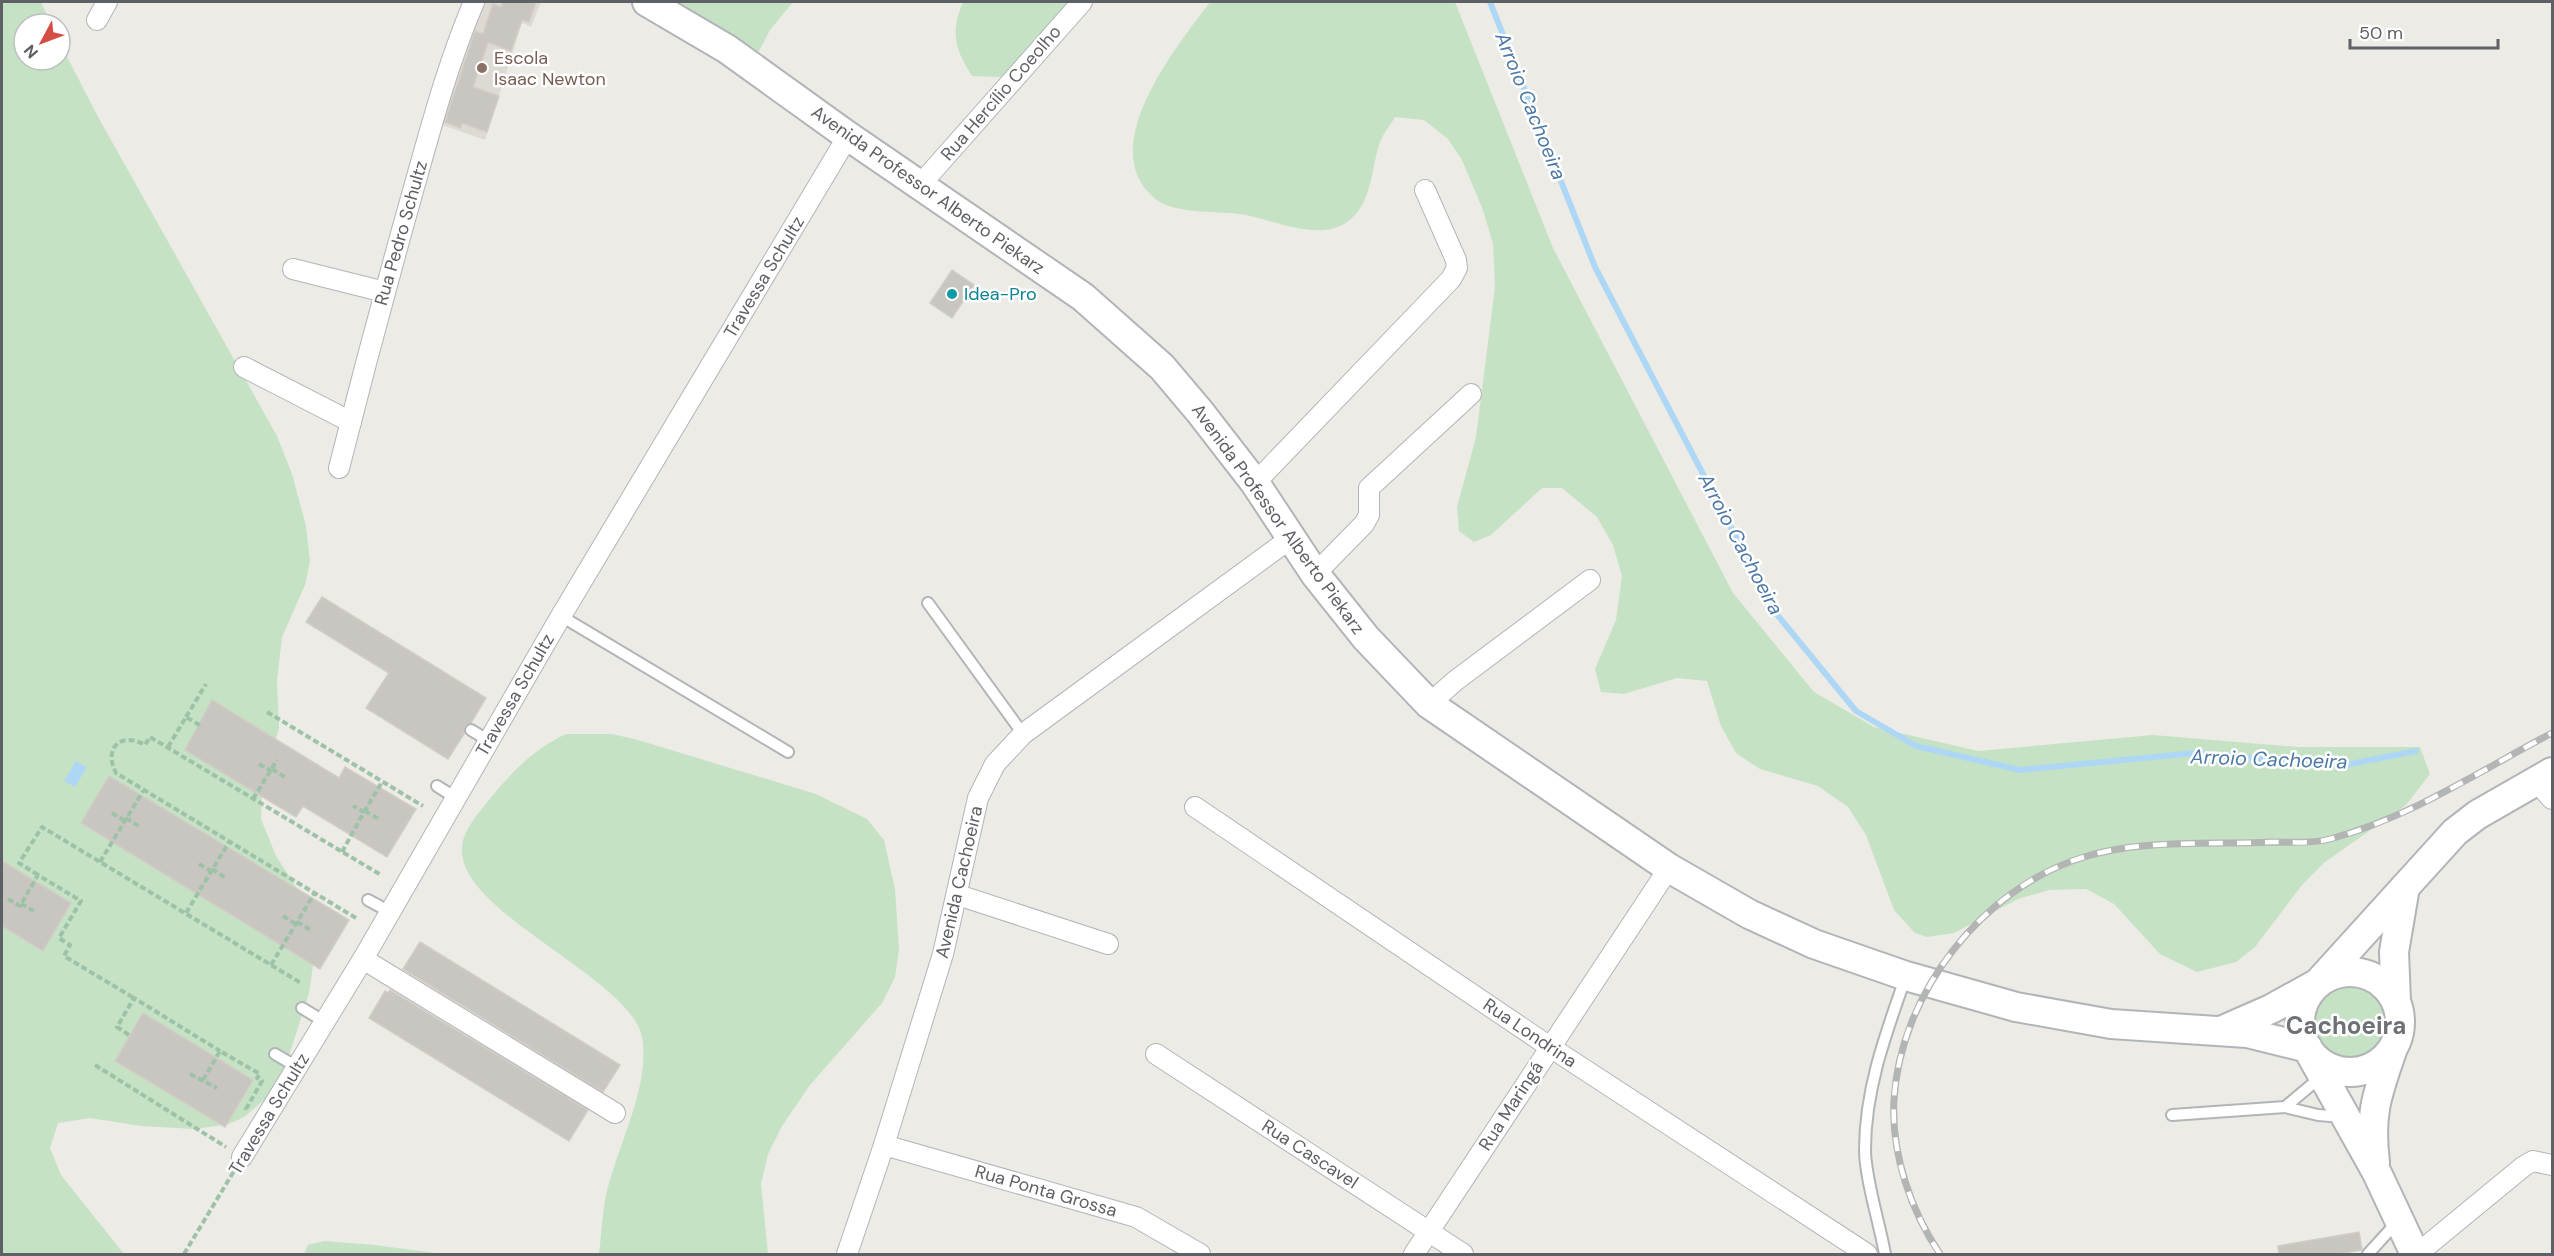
<svg xmlns="http://www.w3.org/2000/svg" width="2554" height="1256" viewBox="0 0 2554 1256" font-family="'DM Sans',sans-serif">
  <style>
    .education { fill: #dddad4 }
    .green { fill: #c5e2c5 }
    .water { fill: #aed7f5 }
    .lines { fill: none; stroke-linecap: round; stroke-linejoin: round }
    .stream { stroke: #aed7f5; stroke-width: 6 }
    .building { fill: #c9c6c2; stroke: #d1cdc4; stroke-width: 1.5 }
    .service-casing { stroke: #b2b5b8; stroke-width: 14 }
    .minor-casing { stroke: #b2b5b8; stroke-width: 22 }
    .secondary-casing { stroke: #b1b4b8; stroke-width: 32 }
    .path { stroke: #9ec2a8; stroke-width: 4; stroke-dasharray: 6 3; stroke-linecap: butt }
    .service { stroke: #fff; stroke-width: 10 }
    .minor { stroke: #fff; stroke-width: 20 }
    .secondary { stroke: #fff; stroke-width: 28 }
    .rail-casing { stroke: #b3b4b4; stroke-width: 7 }
    .rail { stroke: #fff; stroke-width: 4.5; stroke-dasharray: 14; stroke-linecap: butt }
    .education-dot { fill: #8d6e63; stroke: #fff; stroke-width: 2 }
    .culture-dot { fill: #0f9aa8; stroke: #fff; stroke-width: 2 }
    .labels { text-anchor: middle; stroke-width: 5; stroke-linejoin: round; paint-order: stroke }
    .education-label { font-size: 18px; fill: #785e54; stroke: #fff; text-anchor: start }
    .street-label { font-size: 18px; fill: #5d6064; stroke: #fff }
    .culture-label { font-size: 18px; fill: #0d838f; stroke: #fff; text-anchor: start }
    .water-label { font-size: 20px; font-style: italic; fill: #4c79a6; stroke: #fff }
    .district-label { font-size: 24px; font-weight: bold; fill: #6e7276; stroke: #fff }
  </style>
  <rect width="100%" height="100%" fill="#edebe5"/>
  <path class="education" d="M481,2H541L531,27L522,23L485,140L442,125L462,40Z"/>
  <g class="green">
    <path d="M2,2H41L51,24H24V60H60V43L97,115L277,436L292,474L306,526L310,561L305,585L282,637L277,681L279,728L262,792L261,819L276,856L304,899L315,952L309,993L285,1068L269,1096L244,1117L229,1124L195,1129L141,1126L90,1118L58,1123L50,1148L61,1175L124,1254H2Z"/>
    <path d="M668,2H793L770,30L757,55Z"/>
    <path d="M963,2H1075L1026,56L1000,77L972,76C955,50 950,32 963,2Z"/>
    <path d="M1210,2H1455L1553,248L1733,593L1814,692L1874,727L1978,751L2153,735L2298,747H2420L2430,774L2406,805L2325,862L2302,885L2255,947L2236,962L2197,972L2160,954L2114,904L2086,889L2049,890L2018,899L1954,933L1927,937L1915,933L1894,910L1866,835L1848,807L1818,786L1760,769L1736,753L1721,726L1707,681L1677,678L1624,694L1601,692L1595,669L1616,620L1622,576L1613,545L1597,517L1562,488H1542L1491,535L1474,542L1459,531L1457,507L1476,437L1495,287L1493,244L1483,210L1462,160L1448,139L1424,120L1395,117C1391,124 1384,132 1381,140C1370,167 1374,203 1347,222C1321,241 1278,222 1250,216C1223,209 1175,217 1153,197C1095,146 1178,45 1210,2Z"/>
    <path d="M566,734H612L638,740L816,794L867,819L884,840L895,889L899,949L895,977L882,1003L810,1085L782,1126L768,1154L761,1184L768,1254H599C601,1237 602,1218 605,1200C615,1150 651,1088 642,1037C631,978 457,912 462,848C463,830 478,814 488,801C513,771 531,751 566,734Z"/>
    <circle cx="2351" cy="1022" r="37"/>
    <path d="M324,1241L375,1245L442,1254H304L308,1245Z"/>
  </g>
  <path class="water" d="M76,761L87,767L75,787L64,781Z"/>
  <g class="lines">
    <path class="stream" d="M1490,2L1595,267L1775,612L1856,711L1916,746L2020,770L2195,753L2340,766L2416,751"/>
  </g>
  <g class="building">
    <path d="M503,2H536L529,22L522,20L511,51L488,42L473,87L499,96L487,132L462,123L461,128L445,122L475,31L483,34L493,4L501,7Z"/>
    <path d="M952,270L974,285L952,318L930,303Z"/>
    <path d="M322,597L486,698L471,723L465,726L464,734L448,759L366,708L389,673L306,622Z"/>
    <path d="M212,700L339,778L345,767L416,809L387,857L303,806L296,817L185,750Z"/>
    <path d="M109,776L349,920L320,969L81,823Z"/>
    <path d="M2,861L71,903L43,951L2,926Z"/>
    <path d="M420,942L620,1065L603,1092L403,969Z"/>
    <path d="M390,990L588,1110L569,1141L369,1018L385,991L388,993Z"/>
    <path d="M143,1013L253,1080L225,1127L115,1061Z"/>
    <path d="M2359,1232L2362,1250L2337,1254H2279L2278,1246Z"/>
  </g>
  <g class="lines">
    <g class="service-casing">
      <g id="service">
        <path d="M928,603L1023,734"/>
        <path d="M561,616L788,752"/>
        <path d="M471,730L489,741"/>
        <path d="M437,786L456,798"/>
        <path d="M368,900L390,912"/>
        <path d="M302,1008L325,1022"/>
        <path d="M275,1054L297,1067"/>
        <path d="M2285,1107L2322,1076"/>
        <path d="M2172,1115L2285,1107L2318,1115L2342,1117"/>
        <path d="M1885,1254C1880,1225 1865,1178 1865,1150C1865,1089 1886,1033 1906,976"/>
        <path d="M2368,1254L2398,1221"/>
      </g>
    </g>
    <g class="minor-casing">
      <g id="minor">
        <path d="M97,20L107,2"/>
        <path d="M920,185L1082,2"/>
        <path d="M293,269L385,292"/>
        <path d="M244,367L351,422"/>
        <path d="M339,468C362,377 386,287 411,198C430,131 447,65 474,2"/>
        <path d="M1255,483L1451,279L1457,268L1456,260L1425,190"/>
        <path d="M1315,574L1364,524L1369,515V488L1471,394"/>
        <path d="M1429,704L1455,681L1590,580"/>
        <path d="M2536,781L2552,799"/>
        <path d="M1195,807L1550,1047L1867,1254"/>
        <path d="M958,895L1108,944"/>
        <path d="M363,959L615,1113"/>
        <path d="M1156,1054L1463,1254"/>
        <path d="M884,1145L1136,1217L1200,1254"/>
        <path d="M242,1157L363,959L561,616L848,136"/>
        <path d="M847,1254L884,1145L943,954L978,798L995,764L1023,734L1291,538"/>
        <path d="M1414,1254L1669,868"/>
        <path d="M2417,1254L2524,1166L2533,1161L2552,1165"/>
      </g>
    </g>
    <g class="secondary-casing">
      <g id="secondary">
        <path d="M647,2L727,49L848,136L1083,297L1162,367L1200,412L1255,483L1315,574L1366,638L1429,704L1669,868L1749,914L1814,944L1906,976L2016,1007L2111,1024L2247,1033L2308,1048"/>
        <circle cx="2350" cy="1022" r="50"/>
        <path d="M2396,1001L2394,952L2405,887"/>
        <path d="M2223,1030L2271,1009L2318,983L2455,832L2477,815L2552,772"/>
        <path d="M2311,1055L2377,1173L2415,1254"/>
        <path d="M2375,1162C2369,1115 2377,1094 2392,1051"/>
      </g>
    </g>
    <g class="path">
      <path d="M267,712L423,806"/>
      <path d="M186,717L206,684"/>
      <path d="M168,747L186,717L201,726"/>
      <path d="M259,764L271,771"/>
      <path d="M272,769L285,777"/>
      <path d="M253,799L277,760"/>
      <path d="M365,811L379,819"/>
      <path d="M364,812L382,782"/>
      <path d="M112,813L125,821"/>
      <path d="M126,818L140,827"/>
      <path d="M342,852L364,812L353,806"/>
      <path d="M100,862L143,791"/>
      <path d="M199,864L211,871"/>
      <path d="M212,869L226,878"/>
      <path d="M38,875L19,863L42,827L301,983"/>
      <path d="M8,899L20,906L38,875L81,901L59,938L70,945L64,956L134,998"/>
      <path d="M21,904L34,911"/>
      <path d="M186,913L229,842"/>
      <path d="M283,916L296,924"/>
      <path d="M356,918L116,773C103,748 121,731 145,745L150,737L381,875"/>
      <path d="M297,922L311,930"/>
      <path d="M271,965L314,894"/>
      <path d="M129,1035L117,1027L134,998L220,1051"/>
      <path d="M95,1065L226,1147"/>
      <path d="M190,1074L217,1088"/>
      <path d="M203,1080L220,1051L260,1074L257,1078L262,1081L246,1109L248,1110"/>
      <path d="M184,1254L234,1171"/>
    </g>
    <use href="#service" class="service"/>
    <use href="#minor" class="minor"/>
    <use href="#secondary" class="secondary"/>
    <g class="rail-casing">
      <path id="rail" d="M1940,1254C1911,1211 1891,1154 1894,1100C1900,994 1982,888 2084,857C2142,839 2210,845 2271,842C2289,842 2312,844 2330,839C2409,818 2480,771 2552,733"/>
    </g>
    <use href="#rail" class="rail"/>
  </g>
  <circle class="education-dot" cx="482" cy="68" r="6"/>
  <circle class="culture-dot" cx="952" cy="294" r="6"/>
  <g class="labels">
    <g class="education-label">
      <text x="494" y="64">Escola<tspan x="494" dy="21">Isaac Newton</tspan></text>
    </g>
    <g class="street-label">
      <text transform="translate(1001 93) rotate(-49)" y="6">Rua Hercílio Coeolho</text>
      <text transform="translate(928 190) rotate(35)" y="6">Avenida Professor Alberto Piekarz</text>
      <text transform="translate(401 233) rotate(-74)" y="6">Rua Pedro Schultz</text>
      <text transform="translate(764 277) rotate(-59)" y="6">Travessa Schultz</text>
      <text transform="translate(1278 519) rotate(54)" y="6">Avenida Professor Alberto Piekarz</text>
      <text transform="translate(515 695) rotate(-60)" y="6">Travessa Schultz</text>
      <text transform="translate(959 882) rotate(-77)" y="6">Avenida Cachoeira</text>
      <text transform="translate(1530 1033) rotate(34)" y="6">Rua Londrina</text>
      <text transform="translate(1511 1106) rotate(-57)" y="6">Rua Maringá</text>
      <text transform="translate(269 1114) rotate(-59)" y="6">Travessa Schultz</text>
      <text transform="translate(1310 1154) rotate(33)" y="6">Rua Cascavel</text>
      <text transform="translate(1046 1191) rotate(16)" y="6">Rua Ponta Grossa</text>
    </g>
    <g class="culture-label">
      <text x="964" y="300">Idea-Pro</text>
    </g>
    <g class="water-label">
      <text transform="translate(1531 106) rotate(68)" y="7">Arroio Cachoeira</text>
      <text transform="translate(1741 544) rotate(62)" y="7">Arroio Cachoeira</text>
      <text transform="translate(2269 759) rotate(2)" y="7">Arroio Cachoeira</text>
    </g>
    <g class="district-label">
      <text x="2346" y="1034">Cachoeira</text>
    </g>
  </g>
  <rect width="2554" height="1256" fill="none" stroke="#5d6064" stroke-width="6"/>
  <g transform="translate(42 42) rotate(229)"><circle r="28" fill="#ffffff" stroke="#bebfc1" stroke-width="1.5"/>
  <path d="M0-4.5L10 22L0 15L-10 22Z" fill="#d54c44"/>
  <text y="-9" font-size="16" font-weight="bold" text-anchor="middle" fill="#5d6064">N</text>
  </g>
  <path d="M2350 39v9h148v-9" fill="none" stroke="#5d6064" stroke-width="3"/>
  <text x="2359" y="39" font-size="18" fill="#5d6064" stroke="#ffffff" stroke-width="4.5" paint-order="stroke">50 m</text>
</svg>
